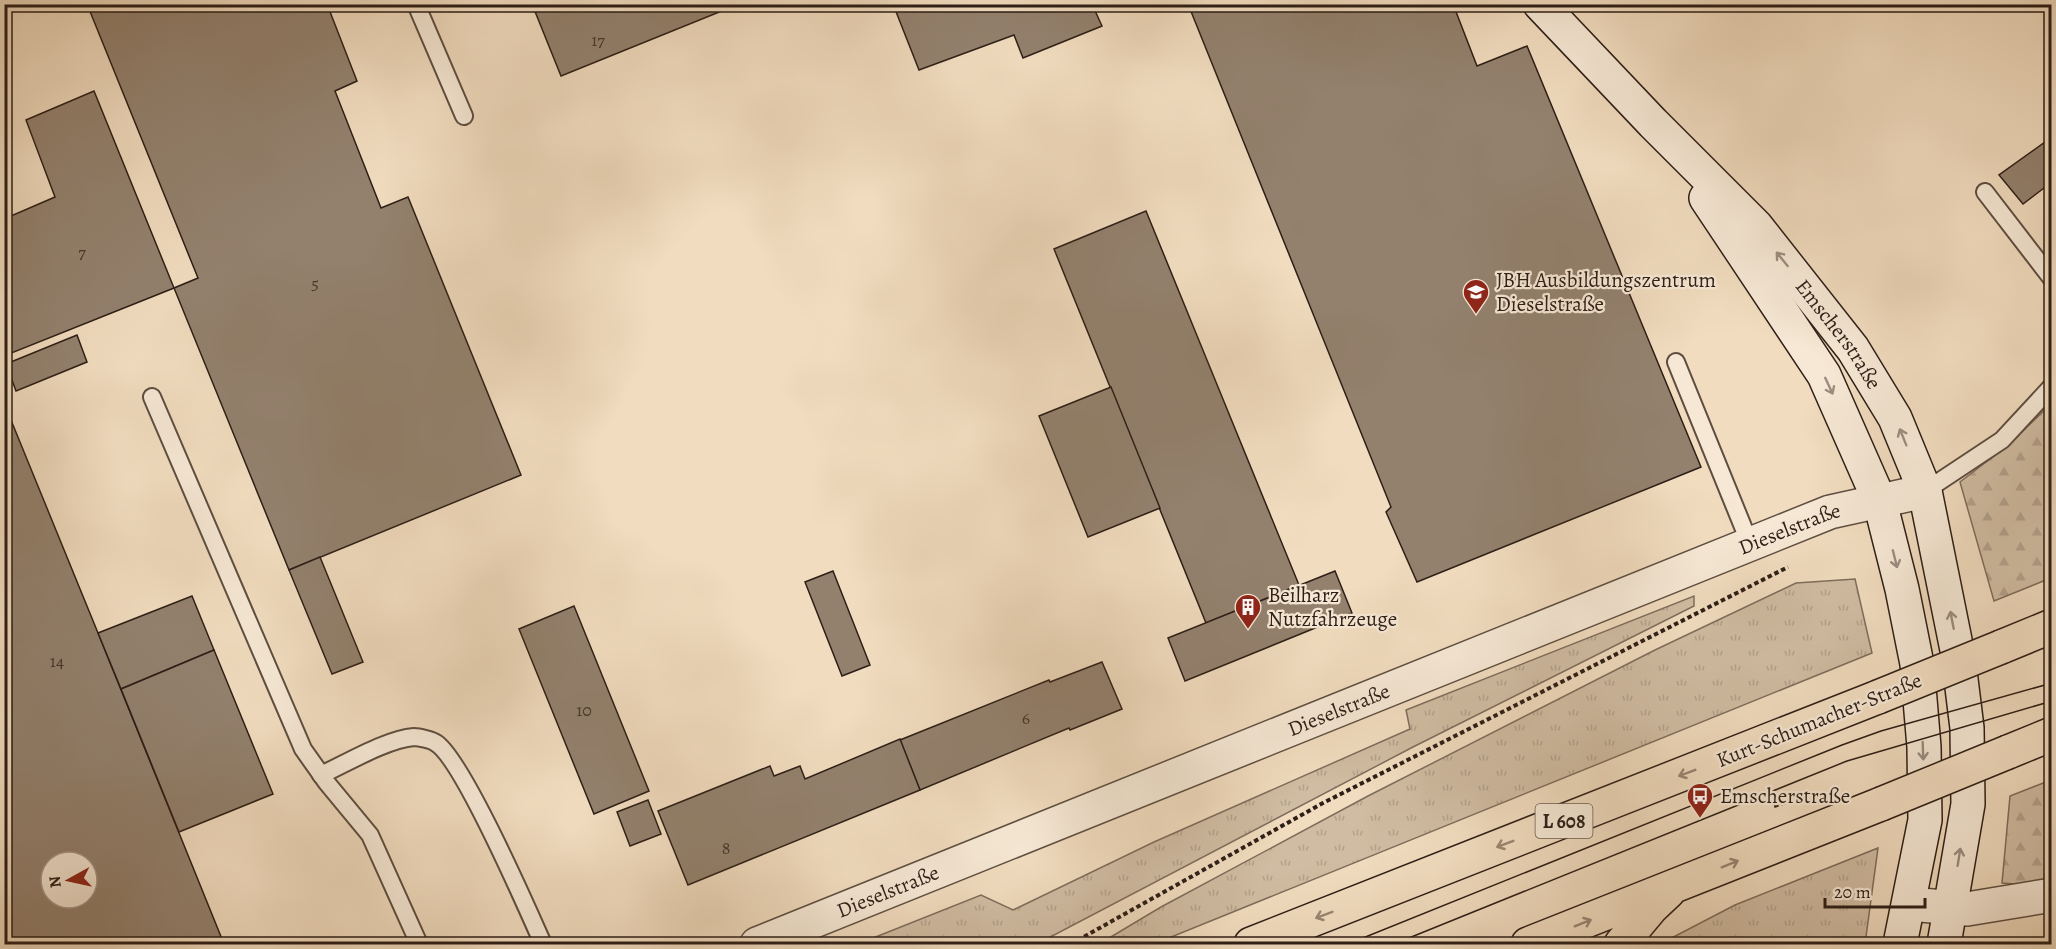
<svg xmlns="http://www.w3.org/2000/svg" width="2056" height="949" viewBox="0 0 2056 949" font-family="Alegreya,serif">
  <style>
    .grass { fill: url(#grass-tufts); stroke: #7e6d5c; stroke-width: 1.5 }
    .forest { fill: url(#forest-firs); stroke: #7e6d5c; stroke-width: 1.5 }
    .building { fill: #93816e; stroke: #2d1e17; stroke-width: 1.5; fill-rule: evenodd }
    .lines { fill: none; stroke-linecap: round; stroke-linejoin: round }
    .lane-casing { stroke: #5e4e41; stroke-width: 20 }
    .street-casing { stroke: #5e4e41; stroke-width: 36 }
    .secondary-casing { stroke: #2d1e17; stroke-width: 36 }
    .primary-casing { stroke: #2d1e17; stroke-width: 36 }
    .path { stroke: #2d1e17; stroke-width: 4; stroke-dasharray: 4.5 3; stroke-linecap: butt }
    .lane { stroke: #f6e8d5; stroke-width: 16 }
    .street { stroke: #f6e8d5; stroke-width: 33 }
    .secondary { stroke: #f6e8d5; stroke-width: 33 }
    .primary { stroke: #f1dcbf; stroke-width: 33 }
    .tram { stroke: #2d1e17; stroke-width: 1.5 }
    .primary-bridge-casing { stroke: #2d1e17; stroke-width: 36; stroke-linecap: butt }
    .primary-bridge { stroke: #f1dcbf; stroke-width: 33 }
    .oneway { stroke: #9c8d80 }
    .oneway2 { stroke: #998673 }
    .labels { text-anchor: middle; stroke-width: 4.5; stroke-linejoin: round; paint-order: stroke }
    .number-label { font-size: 18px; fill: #46372d }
    .shield { fill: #f6e8d5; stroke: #695b50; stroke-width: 1.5 }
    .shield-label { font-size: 20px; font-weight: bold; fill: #2d1e17 }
    .poi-label { font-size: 21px; fill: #2d1e17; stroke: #f6e8d5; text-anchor: start }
    .street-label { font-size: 21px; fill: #2d1e17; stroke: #f6e8d5 }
  </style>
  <defs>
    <pattern id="grass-tufts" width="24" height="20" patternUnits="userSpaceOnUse" patternTransform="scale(1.5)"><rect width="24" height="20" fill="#d0bca2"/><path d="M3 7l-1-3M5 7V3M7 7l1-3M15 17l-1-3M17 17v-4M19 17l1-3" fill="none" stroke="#b3a18b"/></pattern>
    <pattern id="forest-firs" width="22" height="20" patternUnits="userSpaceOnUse" patternTransform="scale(1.5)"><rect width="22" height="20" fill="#d0bca2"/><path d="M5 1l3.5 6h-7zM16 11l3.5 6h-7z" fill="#b3a18b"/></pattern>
  </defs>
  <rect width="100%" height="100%" fill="#f1dcbf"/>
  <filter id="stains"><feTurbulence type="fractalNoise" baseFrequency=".00333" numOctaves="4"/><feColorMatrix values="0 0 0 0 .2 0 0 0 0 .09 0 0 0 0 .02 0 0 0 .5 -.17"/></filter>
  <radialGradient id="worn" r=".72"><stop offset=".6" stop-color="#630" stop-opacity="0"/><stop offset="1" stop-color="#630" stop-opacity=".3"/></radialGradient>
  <g class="grass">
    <path d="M1855,579L1872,653L1154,944H1099L1161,907L1368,796L1655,650L1796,583Z"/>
    <path d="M1694,596V606L1413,747L1037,944H858L981,895L1013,910L1154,842L1410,729L1406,710Z"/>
    <path d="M1878,848L1865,944H1660L1735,905Z"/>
  </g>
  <g class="forest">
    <path d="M2051,404V578L1994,601L1960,482L2007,446Z"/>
    <path d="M2051,780V881L2026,885L2002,883L2010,796Z"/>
  </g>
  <g class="building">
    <path d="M87,4H327L357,81L335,91L381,208L408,197L521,475L289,570L174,288L198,278Z"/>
    <path d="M532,4H739L561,76Z"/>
    <path d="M893,4H1092L1102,26L1023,58L1014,35L919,70Z"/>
    <path d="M1188,4H1453L1477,66L1527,46L1701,467L1417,582L1386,512L1391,507Z"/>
    <path d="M94,91L174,288L4,356V201L11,216L55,197L26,120Z"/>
    <path d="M2052,137V182L2023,204L1999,175Z"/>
    <path d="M1146,211L1299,585L1206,623L1054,249Z"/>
    <path d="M77,335L87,362L16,391L6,364Z"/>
    <path d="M1111,387L1160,508L1088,537L1039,416Z"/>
    <path d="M4,403L98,633L224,944H6L4,942ZM51,862H87V898H51Z"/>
    <path d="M320,557L363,662L332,674L289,570Z"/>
    <path d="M833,571L870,665L842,676L805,582Z"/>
    <path d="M1335,571L1352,613L1185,681L1168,638Z"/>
    <path d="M192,596L214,650L121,689L98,633Z"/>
    <path d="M574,606L649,791L594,814L519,629Z"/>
    <path d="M214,650L273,794L179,832L121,689Z"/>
    <path d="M1102,662L1122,709L1070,730L1069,728L920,790L900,740L1049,680L1050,682Z"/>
    <path d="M900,739L920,790L688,885L658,811L770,766L774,776L800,766L805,779Z"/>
    <path d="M648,800L661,834L630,846L617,812Z"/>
  </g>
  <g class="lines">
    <g class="lane-casing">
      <g id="lane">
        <path d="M416,4L464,116"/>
        <path d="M1985,192L2052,279"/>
        <path d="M1676,362L1750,544"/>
        <path d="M152,397L303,749L327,783L370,835L419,944"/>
        <path d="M1925,491L2002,440L2052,386"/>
        <path d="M321,775C347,763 387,739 414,737C419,737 432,740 436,743C462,759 528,910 543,944"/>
      </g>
    </g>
    <g class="street-casing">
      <g id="street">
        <path d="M1909,904L1967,909L2052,895"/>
        <path id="s1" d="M757,944L1830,512L1925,491"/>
      </g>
    </g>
    <g class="secondary-casing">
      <g id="secondary">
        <path id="s2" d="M1540,4L1653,123L1756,226L1853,349L1895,418L1925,491L1958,655L1967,728L1968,804L1944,944"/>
        <path d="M1706,198L1824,375L1880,502L1902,589L1917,664L1924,747L1925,820L1900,944"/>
      </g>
    </g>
    <g class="primary-casing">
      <g id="primary">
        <path d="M2001,647L2052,626"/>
        <path d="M2008,752L2052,734"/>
        <path d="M1251,944L1878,697"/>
        <path d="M1528,944L1881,804"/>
        <path d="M1621,944L1652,907L1668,892"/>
      </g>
    </g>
    <g class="path">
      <path d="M1774,806L1806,795"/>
      <path d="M1071,944L1323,803L1788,567"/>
    </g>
    <use href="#lane" class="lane"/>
    <use href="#street" class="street"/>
    <use href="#secondary" class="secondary"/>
    <use href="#primary" class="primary"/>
    <g class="tram">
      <path d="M1348,944L1842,745L1881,731L2052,683"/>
      <path d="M1394,944L1847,761L2052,701"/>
    </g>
    <g class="primary-bridge-casing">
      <g id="primary-bridge">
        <path d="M1878,697L2001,647"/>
        <path d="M1881,804L2008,752"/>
      </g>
    </g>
    <use href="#primary-bridge" class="primary-bridge"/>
  </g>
  <defs><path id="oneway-shaft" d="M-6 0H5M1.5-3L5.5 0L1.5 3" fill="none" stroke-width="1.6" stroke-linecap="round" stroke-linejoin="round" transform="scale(1.5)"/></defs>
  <g class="oneway">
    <use href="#oneway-shaft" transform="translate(1782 259) rotate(-129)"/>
    <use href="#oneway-shaft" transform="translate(1829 386) rotate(65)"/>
    <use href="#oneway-shaft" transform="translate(1903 437) rotate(-112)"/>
    <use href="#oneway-shaft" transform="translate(1895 559) rotate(76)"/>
    <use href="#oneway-shaft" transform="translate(1952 620) rotate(-101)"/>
    <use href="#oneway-shaft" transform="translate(1923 751) rotate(88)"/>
    <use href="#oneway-shaft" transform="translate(1959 857) rotate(-81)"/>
  </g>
  <g class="oneway2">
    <use href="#oneway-shaft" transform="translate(1687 773) rotate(159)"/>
    <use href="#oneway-shaft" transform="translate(1505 844) rotate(159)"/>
    <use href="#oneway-shaft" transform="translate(1730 864) rotate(-22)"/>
    <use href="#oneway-shaft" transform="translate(1324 915) rotate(159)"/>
    <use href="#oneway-shaft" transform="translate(1583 923) rotate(-22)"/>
  </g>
  <defs>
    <g id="university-pin" transform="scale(1.35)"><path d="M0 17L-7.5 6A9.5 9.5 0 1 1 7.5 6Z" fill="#8f2418" stroke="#f6e8d5"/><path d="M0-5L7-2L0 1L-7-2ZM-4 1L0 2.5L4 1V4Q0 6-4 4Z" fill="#fff"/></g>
    <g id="building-pin" transform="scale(1.35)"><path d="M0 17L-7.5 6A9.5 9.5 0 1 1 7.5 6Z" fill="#8f2418" stroke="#f6e8d5"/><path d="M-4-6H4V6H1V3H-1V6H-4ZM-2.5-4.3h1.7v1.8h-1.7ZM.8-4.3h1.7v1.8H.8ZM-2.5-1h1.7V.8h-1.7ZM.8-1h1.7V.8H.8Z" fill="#fff"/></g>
    <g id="bus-pin" transform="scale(1.35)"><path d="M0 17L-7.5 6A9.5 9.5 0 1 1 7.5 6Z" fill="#8f2418" stroke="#f6e8d5"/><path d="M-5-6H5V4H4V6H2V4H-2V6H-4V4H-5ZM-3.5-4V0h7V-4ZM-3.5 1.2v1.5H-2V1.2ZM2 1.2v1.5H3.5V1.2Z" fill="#fff"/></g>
  </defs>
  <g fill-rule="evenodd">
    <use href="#university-pin" x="1476" y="292"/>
    <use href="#building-pin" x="1248" y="607"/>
    <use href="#bus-pin" x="1700" y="796"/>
  </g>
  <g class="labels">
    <g class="number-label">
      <text x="598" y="46">17</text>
      <text x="82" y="258">7</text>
      <text x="315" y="289">5</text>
      <text x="57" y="667">14</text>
      <text x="584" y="716">10</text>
      <text x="1026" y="724">6</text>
      <text x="726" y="854">8</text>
    </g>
    <rect class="shield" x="1535.5" y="804" width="57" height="34" rx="4.5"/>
    <g class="shield-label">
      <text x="1564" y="828">L 608</text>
    </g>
    <g class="poi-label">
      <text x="1496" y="287">JBH Ausbildungszentrum<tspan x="1496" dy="24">Dieselstraße</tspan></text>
      <text x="1268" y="602">Beilharz<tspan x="1268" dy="24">Nutzfahrzeuge</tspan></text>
      <text x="1720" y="803">Emscherstraße</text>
    </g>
    <g class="street-label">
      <text dy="7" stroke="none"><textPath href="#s2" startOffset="446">Emscherstraße</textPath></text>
      <text dy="7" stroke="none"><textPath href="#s1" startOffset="1113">Dieselstraße</textPath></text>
      <text dy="7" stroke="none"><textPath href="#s1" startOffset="627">Dieselstraße</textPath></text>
      <text transform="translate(1819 720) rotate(-22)" y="7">Kurt-Schumacher-Straße</text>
      <text dy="7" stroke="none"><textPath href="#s1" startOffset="141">Dieselstraße</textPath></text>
    </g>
  </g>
  <rect width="2056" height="949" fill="none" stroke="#f1dcbf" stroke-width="24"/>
  <rect x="6" y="6" width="2044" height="937" fill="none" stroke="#2d1e17" stroke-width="3"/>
  <rect x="12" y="12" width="2032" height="925" fill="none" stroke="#2d1e17" stroke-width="1.5"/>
  <g transform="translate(69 880) rotate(262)"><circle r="28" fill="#f6e8d5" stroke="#a69789" stroke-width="1.5"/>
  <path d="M0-4.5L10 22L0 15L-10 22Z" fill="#8f2418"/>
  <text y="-9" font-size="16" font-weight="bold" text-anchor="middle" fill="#2d1e17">N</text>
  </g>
  <path d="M1825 898v9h100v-9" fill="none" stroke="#2d1e17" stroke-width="3"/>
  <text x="1834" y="898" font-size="18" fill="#2d1e17" stroke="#f6e8d5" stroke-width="4.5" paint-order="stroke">20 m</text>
  <rect width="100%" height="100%" filter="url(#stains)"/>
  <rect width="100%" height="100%" fill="url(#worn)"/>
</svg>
